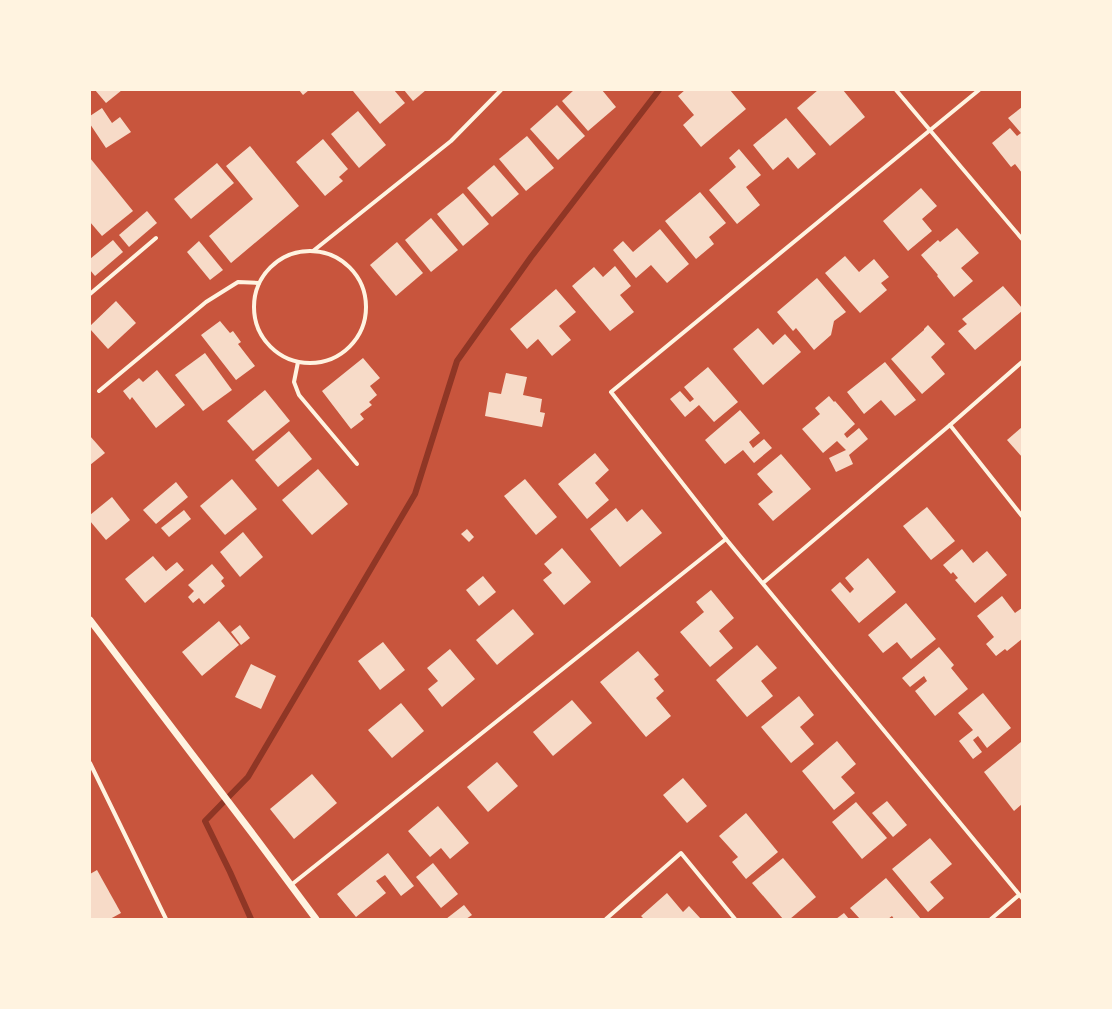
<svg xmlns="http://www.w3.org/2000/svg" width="1112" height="1009" viewBox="0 0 1112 1009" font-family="'Work Sans',sans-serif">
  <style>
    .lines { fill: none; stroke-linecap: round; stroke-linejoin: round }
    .stream { stroke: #8f3625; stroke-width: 6 }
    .building { fill: #f7dbc8 }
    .minor { stroke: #fff3e0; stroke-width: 4 }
    .tertiary { stroke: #fff3e0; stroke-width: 7 }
  </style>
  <rect width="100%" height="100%" fill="#c8553d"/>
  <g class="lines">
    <path class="stream" d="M251,919L230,872L205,821L248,777L415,494L457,361L531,257L659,90"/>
  </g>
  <g class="building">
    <path d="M95,90H122L106,103Z"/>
    <path d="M299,90H309L303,95Z"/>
    <path d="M354,90H394L405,103L380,124L353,91Z"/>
    <path d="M404,90H426L413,101Z"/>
    <path d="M574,90H602L616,107L588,131L562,101Z"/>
    <path d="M685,90H730L746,109L701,147L683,125L694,115L678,96Z"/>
    <path d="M818,90H843L865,117L830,146L797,108Z"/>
    <path d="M557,105L585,136L558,160L530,129Z"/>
    <path d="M1022,107V173L1015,164L1011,167L992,143L1010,128L1017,136L1021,133L1008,118Z"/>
    <path d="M102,108L112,123L120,117L131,132L106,148L90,124V116Z"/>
    <path d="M358,111L386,145L359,168L331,134Z"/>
    <path d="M786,118L816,154L798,169L788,157L773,170L753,145Z"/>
    <path d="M527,136L554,168L526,191L499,159Z"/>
    <path d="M323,139L348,169L339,177L343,181L325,196L296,162Z"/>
    <path d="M250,146L299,206L231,263L209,236L253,199L226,166Z"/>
    <path d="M739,149L761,175L746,187L760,205L737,224L709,190L736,167L729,158Z"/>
    <path d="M90,158L133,211L102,236L90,222Z"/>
    <path d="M217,163L234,183L191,219L174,199Z"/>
    <path d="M494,165L519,194L492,217L467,188Z"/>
    <path d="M921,188L937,206L922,219L932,231L908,251L883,221Z"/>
    <path d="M700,192L726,223L709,237L714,244L696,259L665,221Z"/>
    <path d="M463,193L489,224L463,246L437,214Z"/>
    <path d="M147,211L157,223L129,247L119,235Z"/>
    <path d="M431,218L458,250L431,272L405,240Z"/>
    <path d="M957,228L979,253L961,268L973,281L954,297L937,276L938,275L921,255L938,240L940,242Z"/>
    <path d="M660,229L689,264L667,283L651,265L636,278L613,250L623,241L633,252Z"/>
    <path d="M113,240L123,252L95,276L90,270V259Z"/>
    <path d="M199,241L223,270L210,280L187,252Z"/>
    <path d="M397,242L423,273L396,296L370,265Z"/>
    <path d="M845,256L859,272L874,259L889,277L881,283L887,290L860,313L825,273Z"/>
    <path d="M615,266L631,286L620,295L634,312L610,331L572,286L594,267L603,277Z"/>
    <path d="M817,278L846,312L834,321L831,335L814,350L796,328L793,331L777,312Z"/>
    <path d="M1003,286L1022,308V311L975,350L958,331L967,324L962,319Z"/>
    <path d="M556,289L576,312L559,326L571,340L552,356L538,339L527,349L510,329Z"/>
    <path d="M116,301L136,323L108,349L90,329V326Z"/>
    <path d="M220,321L230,333L233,331L241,342L238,344L255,366L236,380L201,335Z"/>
    <path d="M928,325L945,344L931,357L945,374L922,394L891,359L924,330V329Z"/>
    <path d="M758,328L773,345L785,334L801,352L763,385L733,349Z"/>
    <path d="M205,353L232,390L203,411L175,375Z"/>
    <path d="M363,358L380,378L370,386L377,395L369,402L372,405L360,414L364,419L351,429L322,391Z"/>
    <path d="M885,362L916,400L895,416L881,400L864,414L847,392Z"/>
    <path d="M708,367L738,402L714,422L699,405L685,417L670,399L680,391L690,402L694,399L684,387Z"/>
    <path d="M157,370L185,405L156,428L132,397L130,400L123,391L139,378L143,382Z"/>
    <path d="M506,373L527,377L523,395L542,399L540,412L545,413L542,427L485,416L489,392L501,394Z"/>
    <path d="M265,390L290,421L253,451L227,421Z"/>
    <path d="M829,396L834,402L835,401L855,424L844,434L847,438L859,428L868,439L849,455L853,464L836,472L829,458L846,450L837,441L823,453L802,429L820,414L815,408Z"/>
    <path d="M740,410L760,433L749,442L753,448L764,439L772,448L754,463L743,450L725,464L705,440Z"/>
    <path d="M1022,427V457L1007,440Z"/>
    <path d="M289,431L312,459L278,487L255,460Z"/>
    <path d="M90,436L105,453L90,465Z"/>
    <path d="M595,453L609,470L595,483L609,500L587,519L558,484Z"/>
    <path d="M781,454L811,489L773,521L758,504L773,492L757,474Z"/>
    <path d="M318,469L348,504L312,535L282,500Z"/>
    <path d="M232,479L257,509L225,535L200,506Z"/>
    <path d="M525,479L557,517L536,535L504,496Z"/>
    <path d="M176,482L188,497L156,524L143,510Z"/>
    <path d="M112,497L130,520L106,540L90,521V515Z"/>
    <path d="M927,507L955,541L931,560L903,526Z"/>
    <path d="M616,508L627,522L642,509L662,533L620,567L590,529Z"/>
    <path d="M184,510L191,519L169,537L161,528Z"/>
    <path d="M467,529L474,537L469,542L461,534Z"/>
    <path d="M243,532L263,557L240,577L220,552Z"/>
    <path d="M562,548L591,582L564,605L543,580L552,573L544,564Z"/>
    <path d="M962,549L973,563L987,551L1007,575L975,603L955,580L958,578L953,572L951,574L943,565Z"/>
    <path d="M153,556L166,571L177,562L184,570L145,603L125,579Z"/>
    <path d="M868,558L896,592L859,623L831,590L840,582L850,593L854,589L845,578Z"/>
    <path d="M212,564L224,578L221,581L225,586L204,604L199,598L193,603L188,597L194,591L188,585Z"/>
    <path d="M483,576L496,592L479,606L466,590Z"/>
    <path d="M711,590L734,618L719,631L733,648L710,667L680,632L704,612L696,602Z"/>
    <path d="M1002,596L1015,613L1022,608V639L1007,651L1005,649L996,656L986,644L994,637L977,616Z"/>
    <path d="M906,603L936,639L911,659L897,642L883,653L868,635Z"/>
    <path d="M513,609L534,634L497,665L476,640Z"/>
    <path d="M219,621L239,645L202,676L182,652Z"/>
    <path d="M240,625L250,638L241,645L231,632Z"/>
    <path d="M383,642L405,670L380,690L358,661Z"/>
    <path d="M757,645L777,668L761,681L773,696L747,717L716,680Z"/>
    <path d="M939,647L954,665L951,668L968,689L935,716L915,691L927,681L924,676L910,687L902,678Z"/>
    <path d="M450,649L475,679L442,707L428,689L438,681L427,668Z"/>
    <path d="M638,651L659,675L654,679L664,691L656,698L671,716L646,737L600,682Z"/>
    <path d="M251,664L276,676L261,709L235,697Z"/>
    <path d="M983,693L1011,728L987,748L978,736L973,740L982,752L973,759L959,741L973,730L958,713Z"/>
    <path d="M799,696L814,715L800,727L814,744L791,763L761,727Z"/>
    <path d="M572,700L592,723L553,756L533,732Z"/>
    <path d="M401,703L424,731L392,758L368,730Z"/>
    <path d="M837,741L856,764L841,777L855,793L834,810L802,771Z"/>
    <path d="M1021,742L1022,744V804L1014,811L984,772Z"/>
    <path d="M497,762L518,786L488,812L467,787Z"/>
    <path d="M312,774L337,803L294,839L270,809Z"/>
    <path d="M683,778L707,806L687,823L663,795Z"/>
    <path d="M887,801L907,825L893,837L872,813Z"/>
    <path d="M856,802L887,838L862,859L832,822Z"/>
    <path d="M438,806L469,843L450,859L441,848L430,857L408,831Z"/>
    <path d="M746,813L778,852L746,879L732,862L738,857L719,836Z"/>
    <path d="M930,838L952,864L930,882L944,898L928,912L892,869Z"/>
    <path d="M388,853L414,886L401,896L385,875L376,881L386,893L356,917L337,894Z"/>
    <path d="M783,858L816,897L790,919H783L752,883Z"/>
    <path d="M433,863L458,894L441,908L416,877Z"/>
    <path d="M97,870L121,913L110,919H90V874Z"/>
    <path d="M886,878L921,919H894L892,916L888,919H860L850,908Z"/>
    <path d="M667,893L683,912L689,906L701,919H644L641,916Z"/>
    <path d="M464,905L472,915L466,919H446Z"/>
    <path d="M844,913L849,919H836Z"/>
  </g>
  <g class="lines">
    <g class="minor">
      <path d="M896,90L1022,239"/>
      <path d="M979,90L611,392L726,539L1022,898"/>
      <path d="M313,251L451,141L501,90"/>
      <circle cx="310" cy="307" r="56"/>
      <path d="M90,294L156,238"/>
      <path d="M298,362L294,382L299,395L357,464"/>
      <path d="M99,391L206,302L238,282L259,283"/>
      <path d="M950,425L1022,516"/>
      <path d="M763,583L950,425L1022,362"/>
      <path d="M90,763L166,919"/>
      <path d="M291,885L726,539"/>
      <path d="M606,919L681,853L735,919"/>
      <path d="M991,919L1019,895"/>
    </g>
    <path class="tertiary" d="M90,620L258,841L316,919"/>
  </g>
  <rect width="1112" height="1009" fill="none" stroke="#fff3e0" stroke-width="182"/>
</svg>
